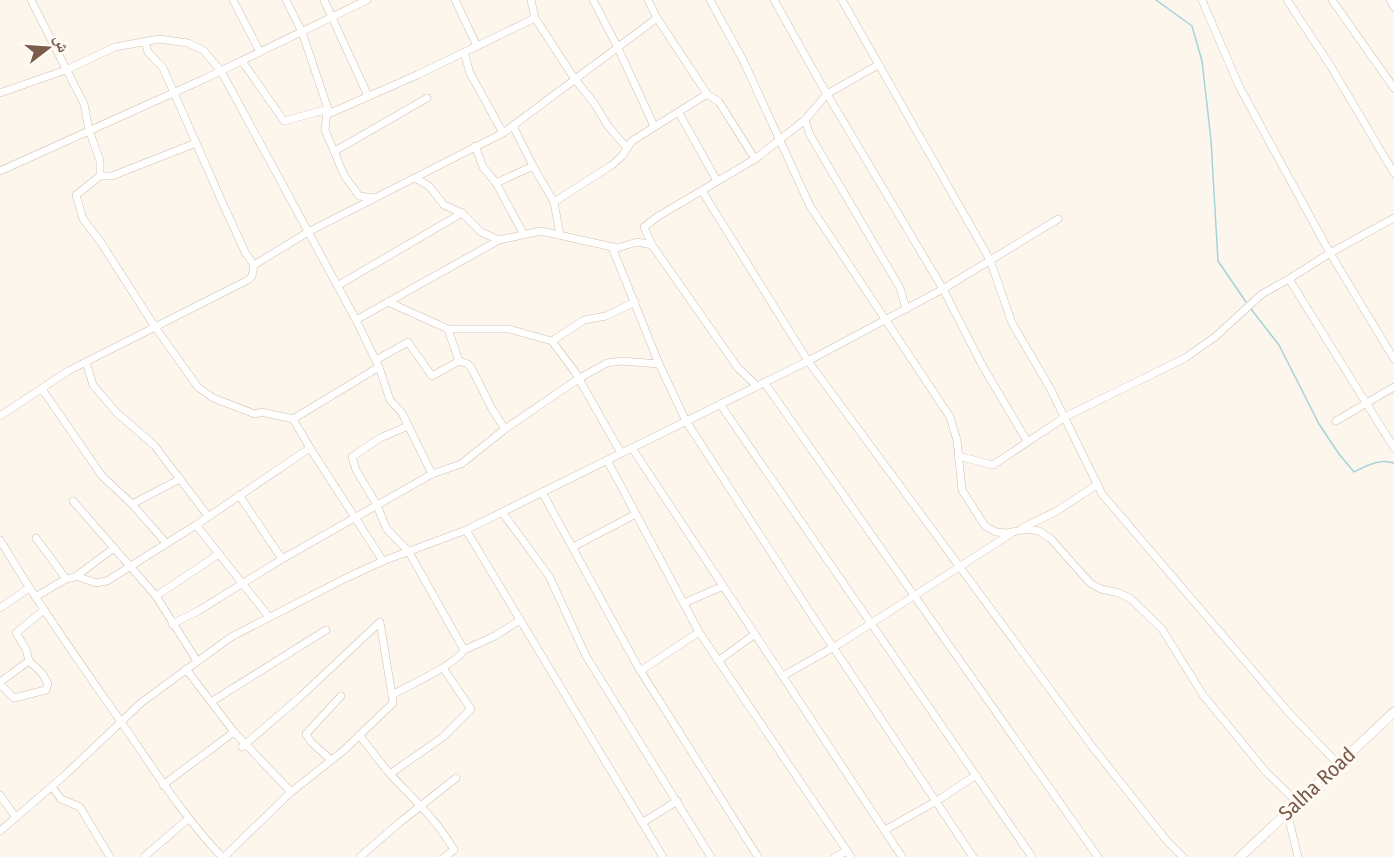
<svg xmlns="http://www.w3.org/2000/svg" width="1394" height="857" viewBox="0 0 1394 857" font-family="'Fira Sans Condensed','Noto Naskh Arabic',sans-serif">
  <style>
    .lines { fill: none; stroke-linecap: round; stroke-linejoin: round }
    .stream { stroke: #a5d3da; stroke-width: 1.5 }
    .street-casing { stroke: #d1beb0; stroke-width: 8 }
    .secondary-casing { stroke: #d6c0b0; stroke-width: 10 }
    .street { stroke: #fff; stroke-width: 7 }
    .secondary { stroke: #fff; stroke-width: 9 }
    .labels { text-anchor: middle; stroke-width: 6; stroke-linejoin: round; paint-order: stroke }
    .street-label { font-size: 21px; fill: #7a5c4d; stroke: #fffaf3 }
  </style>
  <rect width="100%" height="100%" fill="#fdf6ec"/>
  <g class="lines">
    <g class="stream">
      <path d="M1156,0L1192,26L1202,61L1211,140L1218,261L1246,302"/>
      <path d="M1251,309L1279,345L1319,424L1339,454L1354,472C1366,466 1380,458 1394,463"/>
    </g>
    <g class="street-casing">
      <g id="street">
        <path d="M31,0L84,104L89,130L100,161V176"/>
        <path d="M233,0L260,52"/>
        <path d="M324,0L368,96"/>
        <path d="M455,0L477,46"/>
        <path d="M531,0L535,18L574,78L594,103L608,126L627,148"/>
        <path d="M593,0L617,46L654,126"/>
        <path d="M648,0L657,18L707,94L719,102L755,159L657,217L644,227L652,245"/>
        <path d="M710,0L743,60L810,206L950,417L957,440L962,490L985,526L996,532L1007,533L1027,529L1039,531L1051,539L1090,583L1101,589L1119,593L1131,599L1162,629L1203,695L1266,772L1298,803"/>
        <path d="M774,0L824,89L943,289L982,365L1027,441"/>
        <path d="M842,0L990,260L1012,323L1050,388L1102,494L1290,714L1338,764"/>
        <path d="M1202,0L1239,86L1330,253L1394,359"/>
        <path d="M1287,0L1330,65L1394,173"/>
        <path d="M1332,0L1394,88"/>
        <path d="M1390,0L1394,7"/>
        <path d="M464,52L470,73L503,133"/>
        <path d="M242,61L284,121L328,109L302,32L286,0"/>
        <path d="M878,65L827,94L805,120L810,135L900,288L906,309"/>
        <path d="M0,93L66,70L115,47L159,39L188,43L203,50L221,71L356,320L379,367L390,400L402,413L432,474"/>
        <path d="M327,111L325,130L344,175L359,196L374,198"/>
        <path d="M679,113L717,181"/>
        <path d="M326,115L417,75L535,18"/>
        <path d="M513,126L533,166L554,202L560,235"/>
        <path d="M196,143L112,176H100L76,195L83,219L100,241L155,327L198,387L213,398L255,414L261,412L293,419L379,367"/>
        <path d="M475,146L483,167L496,183L523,233"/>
        <path d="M335,151L427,98"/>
        <path d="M755,159L805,120"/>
        <path d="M0,171L204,79L367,0"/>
        <path d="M417,179L429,186L444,205L462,213L481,232L499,240L541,231L617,248L637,242L652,245L738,368L757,386"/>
        <path d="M496,183L533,166"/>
        <path d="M702,191L808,361L1091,745L1167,841L1183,857"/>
        <path d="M554,202L612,165L622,156L632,141L707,94"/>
        <path d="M1394,218L1330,253L1289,279L1394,448"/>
        <path d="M612,247L659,364L686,421L813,617L973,857"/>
        <path d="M254,265L308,232L503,133L657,18"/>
        <path d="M337,286L462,213"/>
        <path d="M388,302L448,329H509L552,341L575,372L621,453"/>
        <path d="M356,320L499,240"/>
        <path d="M552,341L584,320L606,316L635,302"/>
        <path d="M376,360L408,342L432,376L459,361L448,329"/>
        <path d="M459,361L468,364L472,369L492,409L505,429"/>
        <path d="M86,362L93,385L117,413L154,445L208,516"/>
        <path d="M764,382L1098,857"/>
        <path d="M42,389L102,476L132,504L166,543"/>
        <path d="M720,404L1032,857"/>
        <path d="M0,416L68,371L248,280L252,276L254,265L245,252L223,204L163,68L148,52L145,42"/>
        <path d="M293,419L310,448L383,561"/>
        <path d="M1336,421L1394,387"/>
        <path d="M408,426L380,438L352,457L356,470L377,505L386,528L409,552L464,650"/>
        <path d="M632,448L902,857"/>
        <path d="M958,456L993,465L1065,417L1185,358L1215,337L1262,294L1289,279"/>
        <path d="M607,460L699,632L851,857"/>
        <path d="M542,492L638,667L758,857"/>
        <path d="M239,495L282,559"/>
        <path d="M73,501L156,596L197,661"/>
        <path d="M132,504L180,479"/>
        <path d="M502,512L549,576L586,656L711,857"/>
        <path d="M196,525L269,617"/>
        <path d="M1022,528L1057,511L1098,484"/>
        <path d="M466,530L663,857"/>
        <path d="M36,538L66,579"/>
        <path d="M0,540C37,602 78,660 119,719C152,766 182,815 222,857"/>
        <path d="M573,547L636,514"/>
        <path d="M76,576L96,583L107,581L196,525L310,448"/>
        <path d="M156,596L219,554"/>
        <path d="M35,597L66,579L75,577L114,548"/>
        <path d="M684,603L723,586"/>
        <path d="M0,608L29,588"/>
        <path d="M172,624L198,611L282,559L432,474L461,464L505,429L578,379L607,363L622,361L659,364"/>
        <path d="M718,661L755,634"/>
        <path d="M186,669L234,732L291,792"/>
        <path d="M640,671L699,632"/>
        <path d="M783,676L839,644L1012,533"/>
        <path d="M0,682L29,661"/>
        <path d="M0,684L14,698L46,690L48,684L42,673L29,661L26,649L16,633L44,610"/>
        <path d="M211,702L326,630"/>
        <path d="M359,735C370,748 380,763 391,775C413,799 438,821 454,850L444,857"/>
        <path d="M242,747L299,698L380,622L392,695C409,685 454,666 464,650L495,636L520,620"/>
        <path d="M331,760L311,742L306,734L341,696"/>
        <path d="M390,774L443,737L471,709L443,668"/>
        <path d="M163,785L234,732"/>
        <path d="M52,787L61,799L80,807L110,857"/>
        <path d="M0,795L16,818"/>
        <path d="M1287,812L1298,857"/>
        <path d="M642,823L677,801"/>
        <path d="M885,830L940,799L976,775"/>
        <path d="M0,831L65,775L142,702L231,637L344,579L383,561L466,530L808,361L943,289L1058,219"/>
        <path d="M144,857L188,819"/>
        <path d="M224,857L291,792L343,751L393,703L392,695"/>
        <path d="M360,857L399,823L456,778"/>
        <path d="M835,857L847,851"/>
      </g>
    </g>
    <g class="secondary-casing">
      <path id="secondary" d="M1240,857L1394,712"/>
    </g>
    <use href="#street" class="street"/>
    <use href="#secondary" class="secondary"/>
  </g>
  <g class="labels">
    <g class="street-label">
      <text transform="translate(1317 784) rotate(-43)" y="7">Salha Road</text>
    </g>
  </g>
  <g transform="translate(48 48) rotate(73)" stroke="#fffaf3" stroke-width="4.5" paint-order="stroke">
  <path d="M0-4.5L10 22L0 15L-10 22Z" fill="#7a5c4d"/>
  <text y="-9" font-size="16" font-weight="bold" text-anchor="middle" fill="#7a5c4d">ش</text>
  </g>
</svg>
